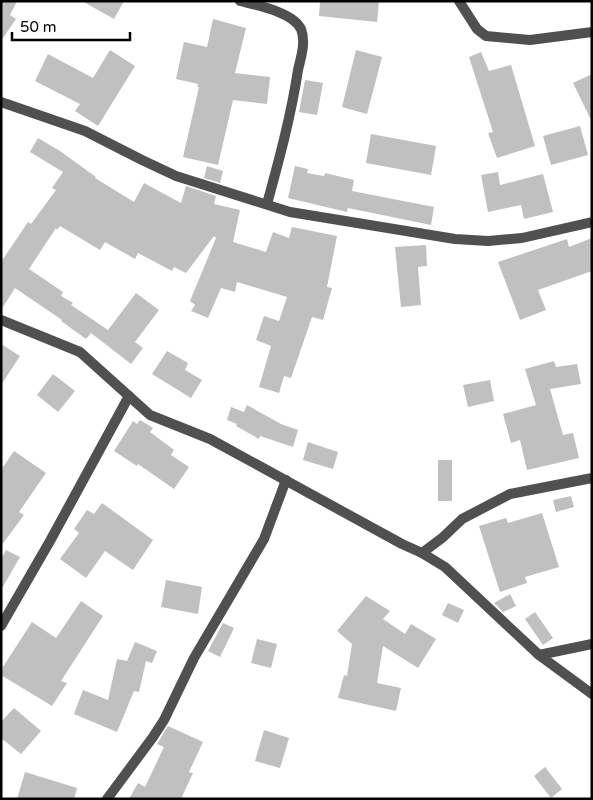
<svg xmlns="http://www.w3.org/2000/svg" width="593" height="800" viewBox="0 0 593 800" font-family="'Varela Round',sans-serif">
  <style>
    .building { fill: #c0c0c0 }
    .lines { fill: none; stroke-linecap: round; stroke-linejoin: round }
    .minor { stroke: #505050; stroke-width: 10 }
    .tertiary { stroke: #505050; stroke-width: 10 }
  </style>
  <rect width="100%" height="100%" fill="#fff"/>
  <g class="building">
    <path d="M1,1H17L10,15L16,19L1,41Z"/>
    <path d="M82,1H124L114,19Z"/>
    <path d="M320,1H379L377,22L319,16Z"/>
    <path d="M213,19L246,28L235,73L270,77L267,104L233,100L218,165L183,157L199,87H197L198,84L176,79L184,42L207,47Z"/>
    <path d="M110,50L135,66L98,126L75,111L80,104L35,81L48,54L93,78Z"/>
    <path d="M356,50L382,57L367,114L342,107Z"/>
    <path d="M481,52L489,71L511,65L535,146L497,158L488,133L493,132L469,57Z"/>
    <path d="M592,74V122L573,83Z"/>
    <path d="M305,80L323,83L317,115L299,112Z"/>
    <path d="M580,126L588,155L551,165L543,136Z"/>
    <path d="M371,134L436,146L431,175L366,163Z"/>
    <path d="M38,138L60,151L96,177L95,178L134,202L144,183L181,203L186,186L216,196L214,204L240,210L233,242L266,252L273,232L289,238L292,227L337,236L327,287L332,288L323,320L312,317L291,378L284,376L279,393L259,387L271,346L256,340L264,316L279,321L287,297L237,282L235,292L221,288L208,318L191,311L195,305L190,301L216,238L214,236L186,273L174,267L172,271L138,253L135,259L105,242L100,250L60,226L57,230L56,228L29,269L63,292L61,296L73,303L71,305L108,330L136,293L159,310L135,342L143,348L131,364L91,333L86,339L61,321L62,320L15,288L1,310V262L28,222L31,224L56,190L52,188L63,172L30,152Z"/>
    <path d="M207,166L223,171L220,183L204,178Z"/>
    <path d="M295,166L308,169L307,173L324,176L325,173L354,180L352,191L434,207L431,225L348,208L347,212L288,198Z"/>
    <path d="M498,172L500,185L543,174L553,212L524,219L521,205L488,212L481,175Z"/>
    <path d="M592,238V271L538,290L546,310L520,320L498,262L567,239L569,247Z"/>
    <path d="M426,245L427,266L418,267L421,305L401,307L395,247Z"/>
    <path d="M1,344L20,356L1,385Z"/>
    <path d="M167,351L188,363L185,370L202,380L191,398L152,374Z"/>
    <path d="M554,361L556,367L577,364L581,384L550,389L563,435L573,433L579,458L527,470L520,440L511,443L503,414L536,405L525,369Z"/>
    <path d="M53,374L75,391L58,412L37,395Z"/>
    <path d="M490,380L494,401L468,407L463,385Z"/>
    <path d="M247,405L281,424L298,430L293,447L260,436L259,439L236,426L237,424L227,420L231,407L244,412Z"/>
    <path d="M140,420L153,428L150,432L174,450L171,455L189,467L174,489L138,464L137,466L114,451L133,421L137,424Z"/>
    <path d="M308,442L338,452L333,469L303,460Z"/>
    <path d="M14,451L46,473L19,512L24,515L1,546V470Z"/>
    <rect x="438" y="460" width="14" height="41"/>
    <path d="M571,496L574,507L556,512L553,500Z"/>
    <path d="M102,503L153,540L133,570L105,551L86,578L60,559L79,533L74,529L87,510L94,514Z"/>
    <path d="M542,513L559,567L525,577L527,583L500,592L479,526L506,518L508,523Z"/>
    <path d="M6,550L20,557L1,590V559Z"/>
    <path d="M166,580L202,587L198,614L161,607Z"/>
    <path d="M510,594L516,606L503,612L494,603Z"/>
    <path d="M366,596L390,611L383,619L405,634L411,624L436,639L418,668L383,646L377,683L401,688L396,711L338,698L344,675L347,676L352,644L337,631Z"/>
    <path d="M81,601L103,616L61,681L67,683L52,706L1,675V670L32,622L56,638Z"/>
    <path d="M448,603L464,610L458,623L442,615Z"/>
    <path d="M535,612L553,638L543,645L525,619Z"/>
    <path d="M223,623L234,628L220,657L208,651Z"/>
    <path d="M257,639L277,644L271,668L251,663Z"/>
    <path d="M135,642L157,651L152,663L146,661L139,692L134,691L117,732L74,714L83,690L108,700L117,659L127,661Z"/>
    <path d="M14,708L41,731L21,754L1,738V722Z"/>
    <path d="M168,726L203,742L189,772L193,773L181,799H129L138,783L145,787L164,747L157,744Z"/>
    <path d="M264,730L289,738L280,768L255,761Z"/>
    <path d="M545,767L562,789L551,798L534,776Z"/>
    <path d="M25,772L77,788L74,799H17Z"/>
  </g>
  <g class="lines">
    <g class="minor">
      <path d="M240,1C256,5 293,12 301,29C306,42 301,57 298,70C291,116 279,160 267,204"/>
      <path d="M459,1L477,29L486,36L530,40L592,32"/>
      <path d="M1,102L85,131L142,160L176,176L290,212L455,239L488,241L522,238L592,222"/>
      <path d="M422,553L442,538L462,519L510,494L592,478"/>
      <path d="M1,626L50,541L129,396"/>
      <path d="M539,655L592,644"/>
      <path d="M107,799L153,737L164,720L194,658L264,539L286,480"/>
    </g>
    <path class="tertiary" d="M1,320L80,352L150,415L210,439L402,544L422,553L445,567L539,655L592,694"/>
  </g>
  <rect width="593" height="800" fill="none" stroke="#000000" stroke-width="5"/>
  <path d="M12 32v8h118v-8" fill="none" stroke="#000000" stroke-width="2.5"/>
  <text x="20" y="32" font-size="15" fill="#000000" stroke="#ffffff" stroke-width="4" paint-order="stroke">50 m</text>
</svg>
